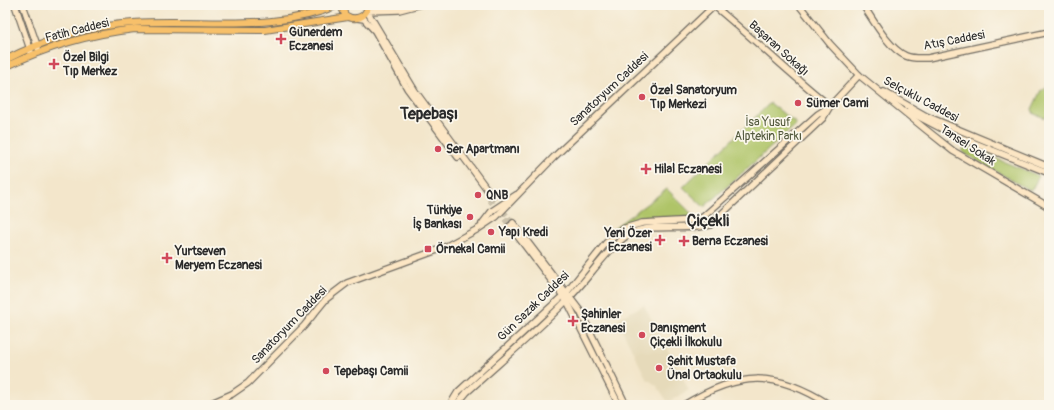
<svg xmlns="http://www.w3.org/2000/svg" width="1054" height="410" viewBox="0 0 1054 410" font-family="Pangolin,sans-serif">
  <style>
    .built { fill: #e6daba }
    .green { fill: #afc468; stroke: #6d784a }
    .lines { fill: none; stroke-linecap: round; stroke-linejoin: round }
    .secondary-tunnel { stroke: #cbc1ab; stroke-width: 5.5; stroke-dasharray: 5.5 3; stroke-linecap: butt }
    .secondary-casing { stroke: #716c63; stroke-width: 8 }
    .primary-casing { stroke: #716c63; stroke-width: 8 }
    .secondary { stroke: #fce6c4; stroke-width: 5.5 }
    .primary { stroke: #f7c06b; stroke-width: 6 }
    .poi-dot { fill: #d1495b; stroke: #fbf7ec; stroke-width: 1.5 }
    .labels { text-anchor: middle; stroke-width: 3.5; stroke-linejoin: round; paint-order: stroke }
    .street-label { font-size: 12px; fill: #2b2b2b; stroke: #fbf7ec }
    .poi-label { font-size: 12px; font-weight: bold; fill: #2b2b2b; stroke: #fbf7ec; text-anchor: start }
    .park-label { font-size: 12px; fill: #53593d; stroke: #fbf7ec }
    .district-label { font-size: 16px; font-weight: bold; fill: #2b2b2b; stroke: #fbf7ec }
  </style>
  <rect width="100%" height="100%" fill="#fbf7ec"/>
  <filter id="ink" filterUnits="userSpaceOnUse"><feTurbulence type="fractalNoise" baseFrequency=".025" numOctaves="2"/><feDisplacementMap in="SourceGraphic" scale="8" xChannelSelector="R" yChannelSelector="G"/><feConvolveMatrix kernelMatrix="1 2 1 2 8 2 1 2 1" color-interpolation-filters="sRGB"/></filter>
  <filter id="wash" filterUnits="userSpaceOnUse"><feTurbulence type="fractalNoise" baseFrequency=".012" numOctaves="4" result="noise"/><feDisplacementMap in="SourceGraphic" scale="16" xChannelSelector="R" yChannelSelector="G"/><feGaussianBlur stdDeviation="0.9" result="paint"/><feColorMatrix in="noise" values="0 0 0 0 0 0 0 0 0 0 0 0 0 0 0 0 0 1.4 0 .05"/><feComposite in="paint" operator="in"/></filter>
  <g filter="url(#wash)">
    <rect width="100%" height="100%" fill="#f3e6cb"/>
    <path class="built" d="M644,305L689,390L668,402L657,386L646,378L617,319Z"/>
    <g class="green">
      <path d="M1049,85V119L1034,114L1032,109L1041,90Z"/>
      <path d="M770,103L797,124L704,207L683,187Z"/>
      <path d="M965,146L1039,176L1031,191L962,152Z"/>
      <path d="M667,189L691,213L689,218L642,219L635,220L613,233L611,230Z"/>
    </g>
  </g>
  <g filter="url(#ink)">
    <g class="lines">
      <g class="secondary-tunnel">
        <path d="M489,199L510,226"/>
        <path d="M503,211L513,223"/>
      </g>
      <g class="secondary-casing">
        <g id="secondary">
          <path d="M15,5L31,52"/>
          <path d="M23,5L38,48"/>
          <path d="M418,5L399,10L367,11L415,91L492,196"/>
          <path d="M713,5C753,38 790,74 830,106"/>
          <path d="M799,5L830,44L859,75L924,128L953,151L1049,207"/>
          <path d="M863,5C873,20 889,49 906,56C913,59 921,58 928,58L1049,32"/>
          <path d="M357,18L364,19L375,31L407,88L458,157"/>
          <path d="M884,92L926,116L1049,167"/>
          <path d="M908,111L952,134L1049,173"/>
          <path d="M513,223L580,311L626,405"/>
          <path d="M482,224L492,211L516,195"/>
          <path d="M510,226L567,301L619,405"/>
          <path d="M207,405L232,394L248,383L304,326L326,299L347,283L443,248L478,229L496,217L554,157L715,5"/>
          <path d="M450,405L458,392L567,292L606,243L625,228L642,223L696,220L703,217L818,114L829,107"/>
          <path d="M456,405L467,392C500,362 535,333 566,301C585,284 612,240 634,232C658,223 686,231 710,225L823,118L830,106L859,75"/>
          <path d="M684,405C739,371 775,370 830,405"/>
        </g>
      </g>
      <g class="primary-casing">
        <g id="primary">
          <path d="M341,5L345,15C355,22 367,17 368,5"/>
          <path d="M5,60C44,40 89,26 133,23C201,18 274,33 338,5"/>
          <path d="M5,67C46,47 89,34 135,29L265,30L348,17"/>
        </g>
      </g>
      <use href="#secondary" class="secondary"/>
      <use href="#primary" class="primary"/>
    </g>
  </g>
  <g class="poi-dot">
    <path d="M279 33h4v4h4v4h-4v4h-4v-4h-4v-4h4z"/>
    <path d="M52 58h4v4h4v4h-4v4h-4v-4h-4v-4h4z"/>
    <circle cx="642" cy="97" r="4"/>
    <circle cx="798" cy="103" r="4"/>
    <circle cx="438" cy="149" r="4"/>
    <path d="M644 163h4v4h4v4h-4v4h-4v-4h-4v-4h4z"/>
    <circle cx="478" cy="195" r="4"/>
    <circle cx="470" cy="217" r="4"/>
    <circle cx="491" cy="232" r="4"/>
    <path d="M658 234h4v4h4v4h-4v4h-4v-4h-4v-4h4z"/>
    <path d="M682 235h4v4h4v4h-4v4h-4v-4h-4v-4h4z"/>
    <rect x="424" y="245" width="8" height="8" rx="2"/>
    <path d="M165 252h4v4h4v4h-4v4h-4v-4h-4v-4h4z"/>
    <path d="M571 315h4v4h4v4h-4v4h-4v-4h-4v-4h4z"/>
    <circle cx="642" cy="335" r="4"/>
    <circle cx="659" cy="368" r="4"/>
    <circle cx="326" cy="371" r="4"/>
  </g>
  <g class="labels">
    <g class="street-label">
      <text transform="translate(77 30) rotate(-14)" y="4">Fatih Caddesi</text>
      <text transform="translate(954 40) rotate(-11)" y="4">Atış Caddesi</text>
      <text transform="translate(779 48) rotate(42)" y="4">Başaran Sokağı</text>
      <text transform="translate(609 89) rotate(-43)" y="4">Sanatoryum Caddesi</text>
      <text transform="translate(921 99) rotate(28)" y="4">Selçuklu Caddesi</text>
      <text transform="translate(968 145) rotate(33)" y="4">Tansel Sokak</text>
      <text transform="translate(533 306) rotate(-44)" y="4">Gün Sazak Caddesi</text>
      <text transform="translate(289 325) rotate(-46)" y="4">Sanatoryum Caddesi</text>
    </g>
    <g class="poi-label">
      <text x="289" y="36">Günerdem<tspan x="289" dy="14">Eczanesi</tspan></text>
      <text x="63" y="61">Özel Bilgi<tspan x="63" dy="14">Tıp Merkez</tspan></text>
      <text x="650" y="94">Özel Sanatoryum<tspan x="650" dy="14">Tıp Merkezi</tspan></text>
      <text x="806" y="107">Sümer Cami</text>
      <text x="446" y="153">Ser Apartmanı</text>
      <text x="654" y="173">Hilal Eczanesi</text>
      <text x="486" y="199">QNB</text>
      <text x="462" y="214" text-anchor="end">Türkiye<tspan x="462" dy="14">İş Bankası</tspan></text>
      <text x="499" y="236">Yapı Kredi</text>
      <text x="652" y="237" text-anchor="end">Yeni Özer<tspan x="652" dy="14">Eczanesi</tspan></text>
      <text x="692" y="245">Berna Eczanesi</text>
      <text x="436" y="253">Örnekal Camii</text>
      <text x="175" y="255">Yurtseven<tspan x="175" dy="14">Meryem Eczanesi</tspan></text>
      <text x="581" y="318">Şahinler<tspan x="581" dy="14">Eczanesi</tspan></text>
      <text x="650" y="332">Danışment<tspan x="650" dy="14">Çiçekli İlkokulu</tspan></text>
      <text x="667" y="365">Şehit Mustafa<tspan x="667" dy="14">Ünal Ortaokulu</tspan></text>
      <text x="334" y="375">Tepebaşı Camii</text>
    </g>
    <g class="park-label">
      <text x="768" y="126">İsa Yusuf<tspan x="768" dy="14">Alptekin Parkı</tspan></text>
    </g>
    <g class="district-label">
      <text x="429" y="119">Tepebaşı</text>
      <text x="708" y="226">Çiçekli</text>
    </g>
  </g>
  <rect width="1054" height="410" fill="none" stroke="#fbf7ec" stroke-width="20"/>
</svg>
